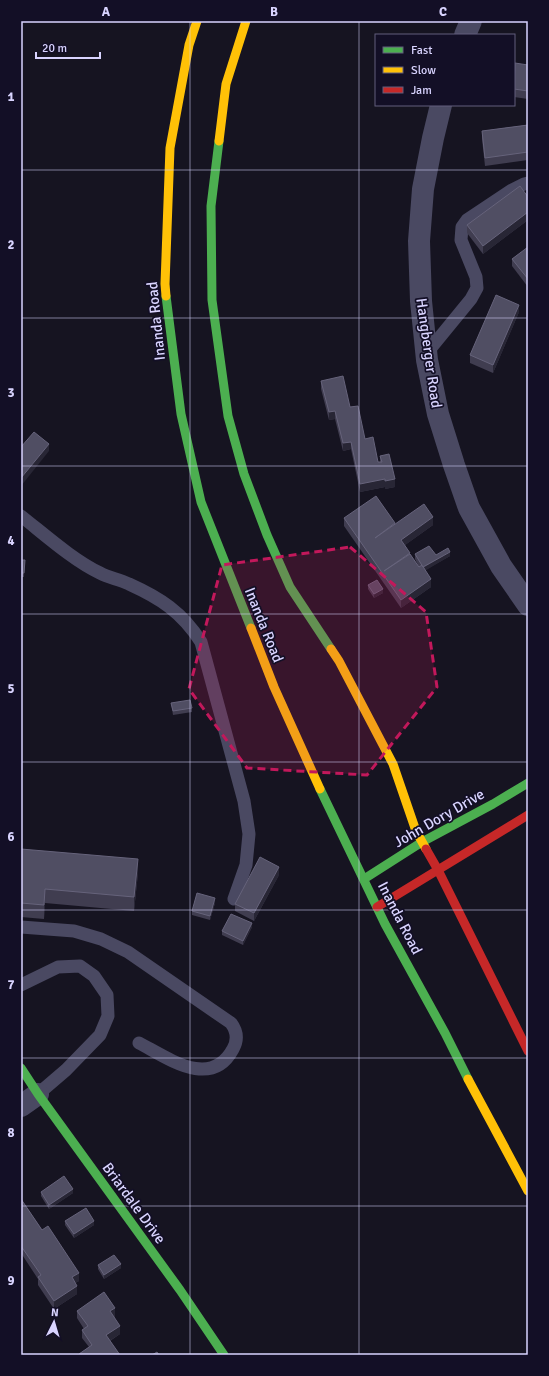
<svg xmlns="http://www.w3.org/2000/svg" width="549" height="1376" viewBox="0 0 549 1376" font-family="Signika,sans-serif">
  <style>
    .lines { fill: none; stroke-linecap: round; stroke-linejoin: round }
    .lane { stroke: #4a4962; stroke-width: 13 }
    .street { stroke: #4a4962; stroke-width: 22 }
    .fast { stroke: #4caf50; stroke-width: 9 }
    .slow { stroke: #ffc107; stroke-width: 9 }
    .jam { stroke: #c62828; stroke-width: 9 }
    .wall { fill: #403d50 }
    .shaded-wall { fill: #282635 }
    .building { fill: #504e63; stroke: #66637b }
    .marked { fill: #c2185b; fill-opacity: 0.2; stroke: #c2185b; stroke-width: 3; stroke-dasharray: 8 5; stroke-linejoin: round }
    .grid { fill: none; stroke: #d9d4ff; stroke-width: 1; stroke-opacity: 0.55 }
    .labels { text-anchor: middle; stroke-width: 3.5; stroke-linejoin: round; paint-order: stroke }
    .street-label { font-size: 15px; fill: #d9d4ff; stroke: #130f26 }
    .neatline { fill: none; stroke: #d9d4ff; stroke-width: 1.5 }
    .grid-label { font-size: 13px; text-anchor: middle; font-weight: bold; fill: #d9d4ff }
  </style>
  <rect width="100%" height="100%" fill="#161421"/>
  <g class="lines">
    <g class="lane">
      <path d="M426,354L471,299L477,288L476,277L461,240L462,227L467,220L512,190L524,184L528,183"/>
      <path d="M21,516C44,534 74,561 100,573C109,578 119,579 129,584C160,598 182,612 201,642L244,801L249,834L246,865L234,899"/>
      <path d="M21,927L74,931L101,939L128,952L231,1023C237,1031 238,1040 233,1049C211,1090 168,1058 139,1043"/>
      <path d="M21,985L58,967L80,966L94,976L107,995L108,1016L100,1035L66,1070L38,1094"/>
    </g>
    <g class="street">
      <path d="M465,35L471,21"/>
      <path d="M441,105L433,138L423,189L419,241L421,301L427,360L438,414L454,465L469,508L501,566L528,605"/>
      <path d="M21,1106L38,1094"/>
    </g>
    <g class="fast">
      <path d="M219,141L211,206L212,300L228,416L244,474L267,535L290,587L331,649"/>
      <path d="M166,296L181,414L201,502L251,628"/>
      <path d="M320,789L385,924L445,1033L468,1079"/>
      <path d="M364,879L422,842L493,804L528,783"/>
      <path d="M21,1068L38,1094L180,1290L224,1355"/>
    </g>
    <g class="slow">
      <path d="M219,141L226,84L246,21"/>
      <path d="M166,296L165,284L170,148L189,45L197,21"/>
      <path d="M251,628L274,687L320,789"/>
      <path d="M331,649L339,661L393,764L416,831L426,849"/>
      <path d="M468,1079L528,1191"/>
    </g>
    <g class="jam">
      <path d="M426,849L438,870L528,1051"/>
      <path d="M377,907L528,815"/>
    </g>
  </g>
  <g class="wall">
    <path d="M528,65V99L514,97V67Z"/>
    <path d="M528,125V160L485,166L482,139V131Z"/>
    <path d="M528,197V220L483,254L467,233V225Z"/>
    <path d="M528,247V287L512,266V259Z"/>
    <path d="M519,312L493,373L470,363V355Z"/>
    <path d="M321,381L350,407L365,439L378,462H380V456L395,487L385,489V487L360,492L351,449L343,451L335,419L329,420L321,389Z"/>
    <path d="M344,518L395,524L433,525L405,545L410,554L419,567L415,559V554L450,556L425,570L431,587L401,608L344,526Z"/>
    <path d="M21,560H25L24,577H21Z"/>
    <path d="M368,585L383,593L374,598L368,589Z"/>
    <path d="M171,703L192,708V712L173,715Z"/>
    <path d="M21,849L138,873L134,911L45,903L44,919L21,917Z"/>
    <path d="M279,875L254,921L235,911V904Z"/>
    <path d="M215,903L210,920L192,915V911Z"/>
    <path d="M252,927L243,945L222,935V931Z"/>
    <path d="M41,1192L73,1193L49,1209L41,1196Z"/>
    <path d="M21,1199L42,1230L79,1281L75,1283L77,1294L54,1309L38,1285V1279L21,1253Z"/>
    <path d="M65,1221L94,1225L74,1238L65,1225Z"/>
    <path d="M98,1265L121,1268L104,1279L98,1269Z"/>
    <path d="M77,1311L115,1316L114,1317L120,1334L110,1341L120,1355H79V1354L89,1347L82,1338V1330L84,1329L77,1318Z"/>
  </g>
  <g class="shaded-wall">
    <path d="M528,212V220L483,254V246Z"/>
    <path d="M519,305V312L493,373V365Z"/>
    <path d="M335,411V419L329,420V412Z"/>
    <path d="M351,442V449L343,451V443Z"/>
    <path d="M49,444V451L21,486V478Z"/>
    <path d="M385,479V487L360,492V484Z"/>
    <path d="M395,479V487L385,489V481Z"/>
    <path d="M433,517V525L401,548V540Z"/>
    <path d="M450,552V556L423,572V568Z"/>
    <path d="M431,579V587L401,608V600Z"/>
    <path d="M383,589V593L374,598V594Z"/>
    <path d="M138,859V873L134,911V897Z"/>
    <path d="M279,867V875L254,921V913Z"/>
    <path d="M45,889V903L44,919V905Z"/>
    <path d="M215,898V903L210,920V916Z"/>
    <path d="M252,923V927L243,945V941Z"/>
    <path d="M73,1189V1193L49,1209V1205Z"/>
    <path d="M94,1221V1225L74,1238V1234Z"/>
    <path d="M121,1264V1268L104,1279V1275Z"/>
    <path d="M79,1273V1281L72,1285V1277Z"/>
    <path d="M77,1286V1294L54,1309V1301Z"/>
    <path d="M115,1308V1316L110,1319V1311Z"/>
    <path d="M120,1326V1334L106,1343V1335Z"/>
  </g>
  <g class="building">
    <path d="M515,63L528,65V91L514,89Z"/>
    <path d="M528,125V152L485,158L482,131Z"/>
    <path d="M520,186L528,197V212L483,246L467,225Z"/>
    <path d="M528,247V279L512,259Z"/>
    <path d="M496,295L519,305L493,365L470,355Z"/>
    <path d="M343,376L350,407L358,406L365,439L373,437L378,462H382L380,456L389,454L395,479L385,481V479L360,484L351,442L343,443L335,411L329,412L321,381Z"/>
    <path d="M34,432L49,444L21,478V447Z"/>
    <path d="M376,496L395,523L375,538L424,504L433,517L401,540L410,553L384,571L410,554L419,567L422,565L431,579L401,600L344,518Z"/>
    <path d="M429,546L436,555L448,548L450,552L423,567L415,554Z"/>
    <path d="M21,560H25L24,573H21Z"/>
    <path d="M377,580L383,589L374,594L368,585Z"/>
    <path d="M190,700L192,708L173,711L171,703Z"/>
    <path d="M21,849L138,859L134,897L45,889L44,905L21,903Z"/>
    <path d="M260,857L279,867L254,913L235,904Z"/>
    <path d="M197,893L215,898L210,916L192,911Z"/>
    <path d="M231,914L252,923L243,941L222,931Z"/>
    <path d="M64,1176L73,1189L49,1205L41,1192Z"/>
    <path d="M21,1199L42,1230L48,1226L79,1273L72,1277L77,1286L54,1301L38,1277L41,1275L21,1246Z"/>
    <path d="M86,1208L94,1221L74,1234L65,1221Z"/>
    <path d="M114,1255L121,1264L104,1275L98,1265Z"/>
    <path d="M104,1292L115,1308L110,1311L120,1326L106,1335L120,1355H80L79,1354L92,1345L82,1330L88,1326L77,1311Z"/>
    <path d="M157,1352L159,1355H152Z"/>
  </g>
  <path class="marked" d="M350,547L426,612L437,687L367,775L247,768L189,689L222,565Z"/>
  <path class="grid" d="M190,21V1355M359,21V1355M21,170H528M21,318H528M21,466H528M21,614H528M21,762H528M21,910H528M21,1058H528M21,1206H528"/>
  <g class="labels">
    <g class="street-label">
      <text transform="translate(156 321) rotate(-96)" y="5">Inanda Road</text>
      <text transform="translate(429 353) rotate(82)" y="5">Hangberger Road</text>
      <text transform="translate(264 625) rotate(68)" y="5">Inanda Road</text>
      <text transform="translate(439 818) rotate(-30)" y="5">John Dory Drive</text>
      <text transform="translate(400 918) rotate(63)" y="5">Inanda Road</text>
      <text transform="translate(134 1203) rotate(54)" y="5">Briardale Drive</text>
    </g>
  </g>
  <rect width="549" height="1376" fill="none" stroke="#130f26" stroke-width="44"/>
  <rect x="375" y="34" width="140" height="72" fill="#130f26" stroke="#625e7d"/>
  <rect x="383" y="47" width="20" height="6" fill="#4caf50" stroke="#625e7d"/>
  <text x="411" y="54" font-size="12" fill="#d9d4ff">Fast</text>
  <rect x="383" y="67" width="20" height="6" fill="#ffc107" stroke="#625e7d"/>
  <text x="411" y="74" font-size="12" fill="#d9d4ff">Slow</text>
  <rect x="383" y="87" width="20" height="6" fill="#c62828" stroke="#625e7d"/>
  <text x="411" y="94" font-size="12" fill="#d9d4ff">Jam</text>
  <g transform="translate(54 1322) rotate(5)" stroke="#130f26" stroke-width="3" paint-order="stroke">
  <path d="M0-3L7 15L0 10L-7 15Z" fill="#d9d4ff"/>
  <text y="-6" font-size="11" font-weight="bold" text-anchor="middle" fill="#d9d4ff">N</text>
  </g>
  <path d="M36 52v6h64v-6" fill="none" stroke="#d9d4ff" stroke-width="2"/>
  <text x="42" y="52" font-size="12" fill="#d9d4ff" stroke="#130f26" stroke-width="3" paint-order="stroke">20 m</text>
  <rect x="22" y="22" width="505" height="1332" class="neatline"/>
  <g class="grid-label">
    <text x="106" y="16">A</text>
    <text x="274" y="16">B</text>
    <text x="443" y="16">C</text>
    <text x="11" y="101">1</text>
    <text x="11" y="249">2</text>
    <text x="11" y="397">3</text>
    <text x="11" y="545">4</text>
    <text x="11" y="693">5</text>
    <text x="11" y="841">6</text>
    <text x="11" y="989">7</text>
    <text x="11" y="1137">8</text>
    <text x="11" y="1285">9</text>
  </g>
</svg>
